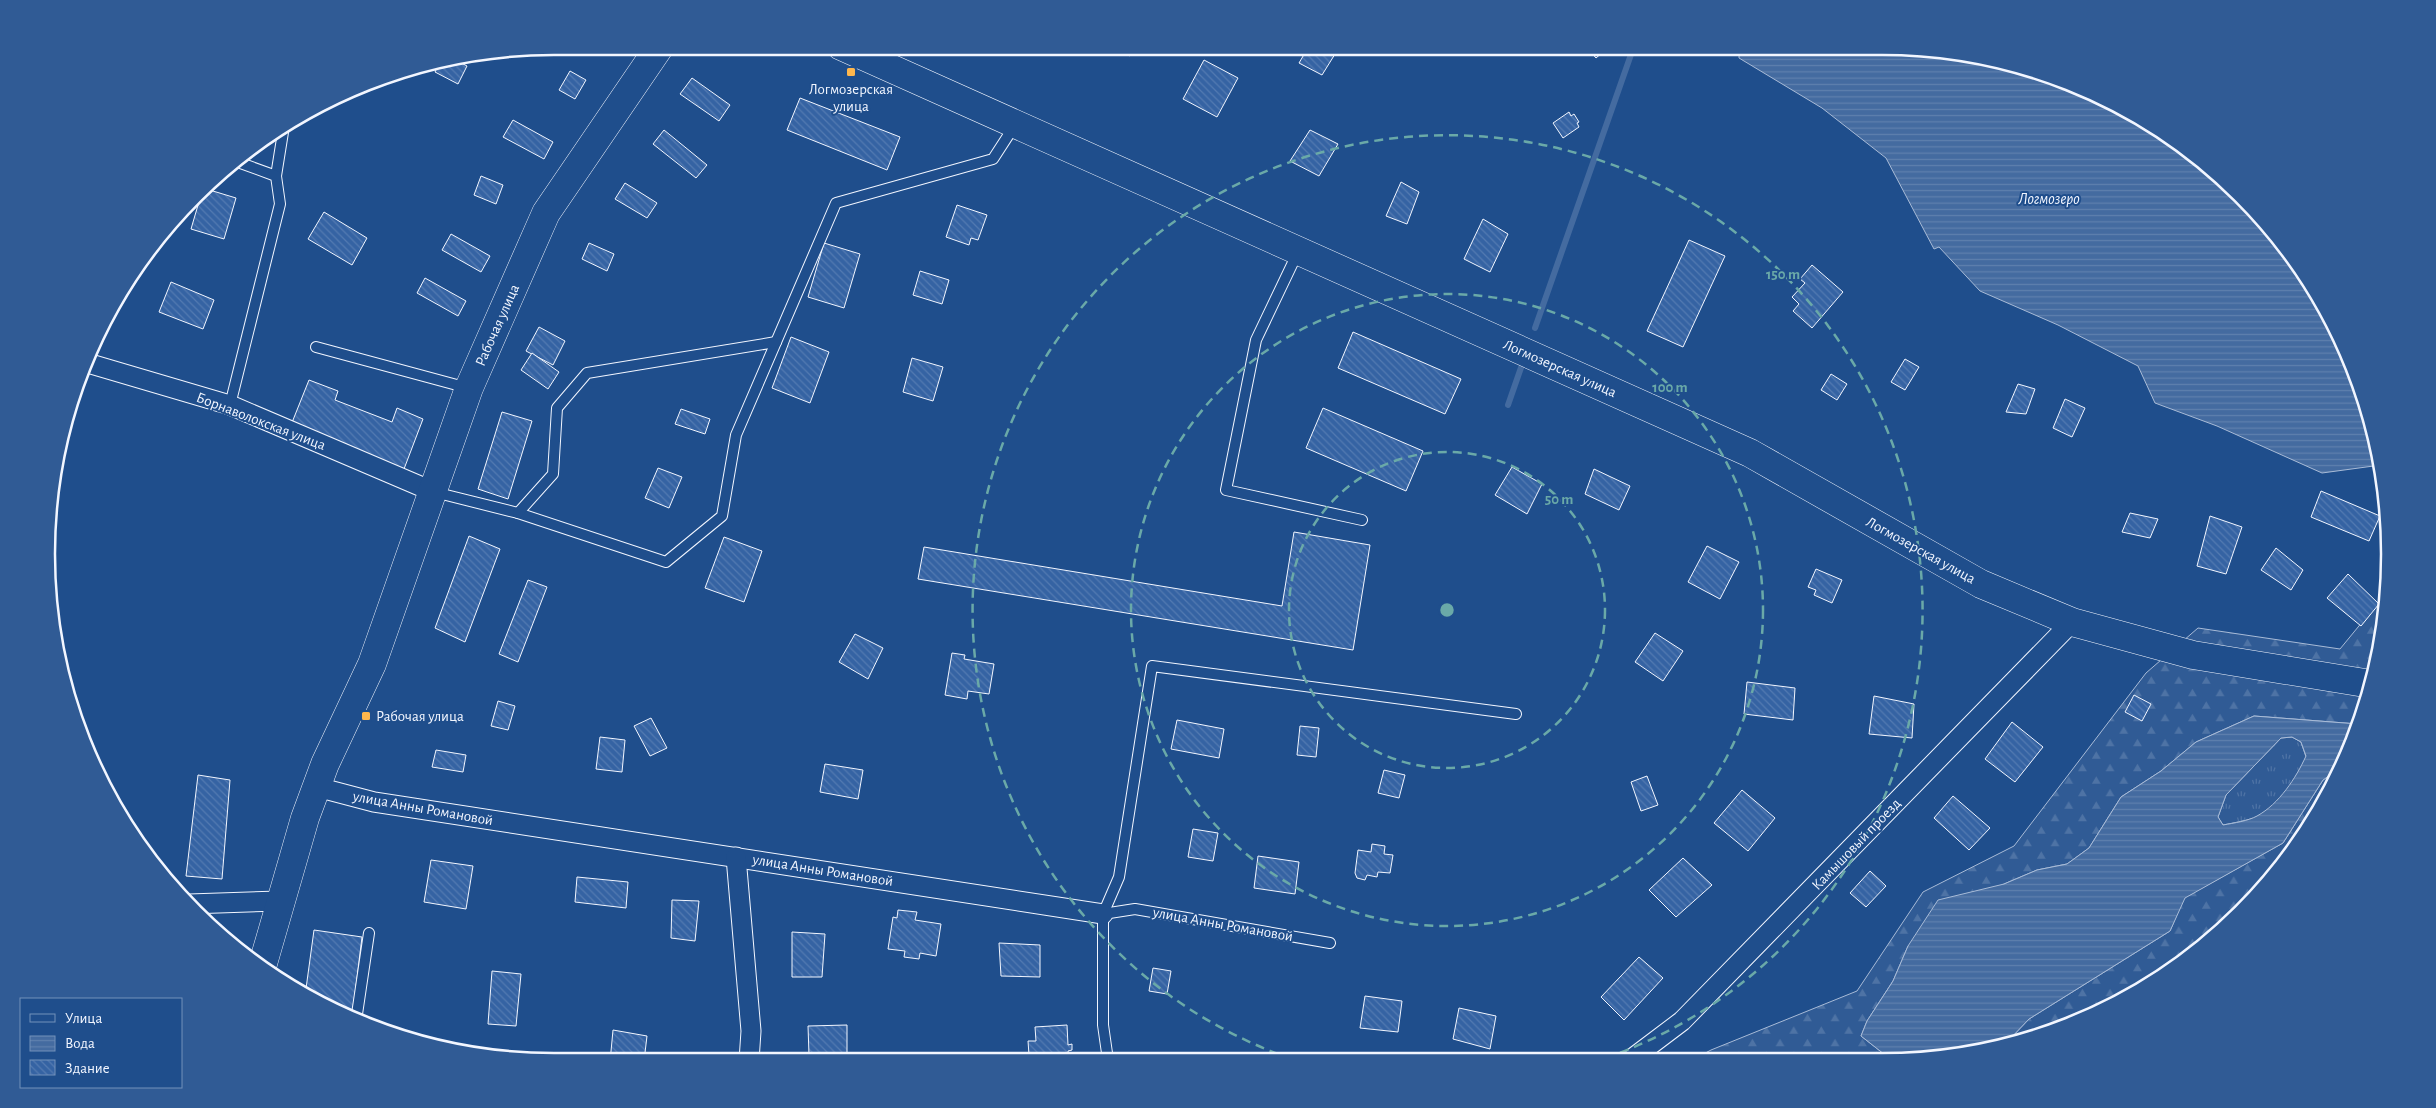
<svg xmlns="http://www.w3.org/2000/svg" width="2436" height="1108" viewBox="0 0 2436 1108" font-family="'Alegreya Sans',sans-serif">
  <style>
    .grass { fill: url(#grass-tufts); stroke: #a8bbd7 }
    .forest { fill: url(#forest-firs); stroke: #a8bbd7 }
    .water { fill: url(#water-rules); stroke: #a8bbd7; fill-rule: evenodd }
    .lines { fill: none; stroke-linecap: round; stroke-linejoin: round }
    .stream { stroke: #446ba0; stroke-width: 6 }
    .building { fill: url(#building-back-hatch); stroke: #f2f6ff }
    .lane-casing { stroke: #f2f6ff; stroke-width: 12 }
    .street-casing { stroke: #f2f6ff; stroke-width: 21 }
    .secondary-casing { stroke: #f2f6ff; stroke-width: 29 }
    .lane { stroke: #1f4e8c; stroke-width: 10 }
    .street { stroke: #1f4e8c; stroke-width: 19 }
    .secondary { stroke: #1f4e8c; stroke-width: 28 }
    .ring { fill: none; stroke: #6aa9a8; stroke-width: 2.5; stroke-dasharray: 9 6 }
    .poi-dot { fill: #ffb74d; stroke: #1f4e8c; stroke-width: 2 }
    .labels { text-anchor: middle; stroke-width: 4; stroke-linejoin: round; paint-order: stroke }
    .poi-label { font-size: 15px; fill: #f2f6ff; stroke: #1f4e8c }
    .street-label { font-size: 15px; fill: #f2f6ff; stroke: #1f4e8c }
    .water-label { font-size: 16px; font-style: italic; fill: #f2f6ff; stroke: #1f4e8c }
    .rim { fill: none; stroke: #f2f6ff; stroke-width: 2.5 }
    .centre { fill: #6aa9a8; stroke: #1f4e8c; stroke-width: 2.5 }
    .ring-label { font-size: 15px; text-anchor: middle; font-weight: bold; fill: #6aa9a8; stroke: #1f4e8c; stroke-width: 4; stroke-linejoin: round; paint-order: stroke }
  </style>
  <defs>
    <pattern id="grass-tufts" width="24" height="20" patternUnits="userSpaceOnUse" patternTransform="scale(1.25)"><rect width="24" height="20" fill="#305b95"/><path d="M3 7l-1-3M5 7V3M7 7l1-3M15 17l-1-3M17 17v-4M19 17l1-3" fill="none" stroke="#4e73a5"/></pattern>
    <pattern id="forest-firs" width="22" height="20" patternUnits="userSpaceOnUse" patternTransform="scale(1.25)"><rect width="22" height="20" fill="#305b95"/><path d="M5 1l3.5 6h-7zM16 11l3.5 6h-7z" fill="#4e73a5"/></pattern>
    <pattern id="water-rules" width="6" height="5" patternUnits="userSpaceOnUse" patternTransform="scale(1.25)"><rect width="6" height="5" fill="#446ba0"/><path d="M0 2.5h6" fill="none" stroke="#5f81ae"/></pattern>
    <pattern id="building-back-hatch" width="6" height="6" patternUnits="userSpaceOnUse" patternTransform="scale(1.25)"><rect width="6" height="6" fill="#3563a3"/><path d="M-1 5l2 2M0 0l6 6M5-1l2 2" fill="none" stroke="#537ab1"/></pattern>
  </defs>
  <rect width="100%" height="100%" fill="#1f4e8c"/>
  <path class="grass" d="M2292,737L2301,742L2306,757C2296,778 2278,809 2254,818C2244,821 2233,823 2223,825L2218,817L2226,795L2281,738Z"/>
  <g class="forest">
    <path d="M2386,593L2380,653L2358,724L2254,716L2196,742L2161,771L2121,797L2089,848L2067,864L2037,870L2004,884L1908,946L1893,981L1867,1021L1861,1036L1889,1058H1696L1711,1050L1857,991L1923,892L2014,846L2146,673L2198,628L2340,649Z"/>
    <path d="M2339,769L2285,863L2191,957L2077,1023L2008,1041L2029,1019L2170,931L2184,898L2283,843L2323,780Z"/>
  </g>
  <g class="water">
    <path d="M1739,46H1882L1981,56L2076,85L2164,132L2241,195L2304,272L2351,359L2380,455L2381,465L2322,473L2217,426L2155,403L2138,366L2058,325L1980,291L1939,247L1934,249L1886,158L1822,108L1739,58Z"/>
    <path d="M2254,716L2358,724L2351,748L2339,769L2323,780L2283,843L2185,898L2170,931L2029,1019L2008,1041L1949,1057L1889,1058L1861,1036L1867,1021L1893,981L1908,946L1938,900L2004,884L2037,870L2067,864L2089,848L2121,797L2161,771L2196,742ZM2292,737L2301,742L2306,756C2296,778 2279,804 2257,816C2248,821 2234,823 2223,825L2218,817L2226,795L2281,738Z"/>
  </g>
  <g class="lines">
    <g class="stream">
      <path d="M1535,328L1634,46"/>
      <path d="M1508,405L1524,359"/>
    </g>
  </g>
  <g class="building">
    <path d="M1116,46H1138L1130,56Z"/>
    <path d="M1309,46H1340L1322,75L1299,63Z"/>
    <path d="M1586,46H1610L1596,58Z"/>
    <path d="M450,57L467,66L458,84L435,72L441,60Z"/>
    <path d="M1204,60L1238,78L1217,117L1183,99Z"/>
    <path d="M570,71L586,80L575,99L559,90Z"/>
    <path d="M692,78L730,105L719,121L680,94Z"/>
    <path d="M800,98L900,137L887,170L787,130Z"/>
    <path d="M1569,112L1571,116L1574,114L1579,122L1577,123L1579,127L1563,138L1553,123Z"/>
    <path d="M513,120L553,142L544,159L503,137Z"/>
    <path d="M664,130L707,165L696,178L653,144Z"/>
    <path d="M1310,130L1338,144L1319,176L1290,161Z"/>
    <path d="M481,176L503,185L496,204L474,195Z"/>
    <path d="M1401,182L1419,192L1407,224L1386,216Z"/>
    <path d="M625,183L657,203L647,218L615,199Z"/>
    <path d="M203,188L236,198L224,239L191,229Z"/>
    <path d="M957,205L987,215L978,240L971,238L969,245L946,237Z"/>
    <path d="M324,212L367,238L352,265L308,239Z"/>
    <path d="M1483,219L1508,234L1490,272L1464,259Z"/>
    <path d="M451,234L490,256L481,272L442,250Z"/>
    <path d="M1689,240L1725,256L1683,347L1647,331Z"/>
    <path d="M589,243L614,254L607,271L582,259Z"/>
    <path d="M824,243L860,254L844,308L808,297Z"/>
    <path d="M1812,265L1843,292L1812,328L1793,311L1799,304L1792,297L1805,283L1800,279Z"/>
    <path d="M920,271L949,280L942,304L913,295Z"/>
    <path d="M425,278L466,301L458,316L417,293Z"/>
    <path d="M171,282L214,300L203,329L159,312Z"/>
    <path d="M539,327L565,341L553,365L526,351Z"/>
    <path d="M1353,332L1461,379L1445,414L1338,368Z"/>
    <path d="M791,337L829,352L810,403L772,388Z"/>
    <path d="M532,353L559,372L548,389L521,370Z"/>
    <path d="M912,358L943,367L933,401L903,392Z"/>
    <path d="M1905,359L1919,367L1905,390L1891,382Z"/>
    <path d="M1831,374L1847,384L1837,400L1821,390Z"/>
    <path d="M309,380L338,391L335,400L392,422L397,408L423,419L404,469L291,425Z"/>
    <path d="M2018,384L2035,389L2026,414L2006,412Z"/>
    <path d="M2065,399L2085,408L2072,437L2053,428Z"/>
    <path d="M1323,408L1423,451L1406,491L1306,448Z"/>
    <path d="M681,409L710,419L705,434L675,424Z"/>
    <path d="M502,412L532,421L508,499L478,489Z"/>
    <path d="M69,413L74,415L59,445Z"/>
    <path d="M1512,467L1542,484L1527,514L1495,495Z"/>
    <path d="M658,468L682,477L669,508L645,498Z"/>
    <path d="M1594,469L1630,486L1619,510L1585,494Z"/>
    <path d="M2321,491L2380,516L2369,541L2311,517Z"/>
    <path d="M2130,513L2158,519L2150,538L2122,532Z"/>
    <path d="M2210,516L2242,527L2226,574L2197,566Z"/>
    <path d="M1294,532L1370,545L1353,650L918,579L924,547L1282,606Z"/>
    <path d="M469,536L500,549L465,642L435,628Z"/>
    <path d="M724,537L762,551L744,602L705,588Z"/>
    <path d="M1707,546L1739,562L1720,599L1688,582Z"/>
    <path d="M2276,548L2303,570L2291,590L2261,570Z"/>
    <path d="M1816,569L1842,580L1832,603L1814,595L1816,590L1808,587Z"/>
    <path d="M2348,574L2379,604L2361,626L2327,598Z"/>
    <path d="M528,580L547,587L518,662L499,654Z"/>
    <path d="M1655,633L1683,651L1663,681L1635,662Z"/>
    <path d="M855,634L883,648L868,679L839,662Z"/>
    <path d="M952,653L965,655L964,659L994,664L989,694L968,691L967,699L945,695Z"/>
    <path d="M1747,682L1795,688L1793,720L1744,714Z"/>
    <path d="M2134,695L2151,704L2142,721L2125,712Z"/>
    <path d="M1874,696L1914,704L1912,738L1869,734Z"/>
    <path d="M498,701L515,706L508,730L491,726Z"/>
    <path d="M651,718L667,748L650,756L634,726Z"/>
    <path d="M1177,720L1224,729L1219,758L1171,749Z"/>
    <path d="M2012,722L2043,747L2015,782L1985,759Z"/>
    <path d="M1300,726L1319,728L1316,757L1297,755Z"/>
    <path d="M600,737L625,740L622,772L596,769Z"/>
    <path d="M436,750L466,755L463,772L432,767Z"/>
    <path d="M825,764L863,770L858,799L820,792Z"/>
    <path d="M1384,770L1405,775L1399,798L1378,793Z"/>
    <path d="M198,775L230,780L222,879L186,876Z"/>
    <path d="M1647,776L1658,805L1641,811L1631,782Z"/>
    <path d="M1742,790L1775,818L1748,851L1714,823Z"/>
    <path d="M1953,796L1990,828L1969,850L1934,818Z"/>
    <path d="M1193,829L1218,833L1213,861L1188,857Z"/>
    <path d="M1372,844L1385,846L1384,854L1393,855L1390,873L1378,872L1377,877L1367,875L1365,880L1357,878L1355,873L1358,850L1371,852Z"/>
    <path d="M1258,856L1299,862L1295,894L1254,888Z"/>
    <path d="M1683,858L1712,885L1676,917L1649,890Z"/>
    <path d="M431,860L473,866L466,909L424,902Z"/>
    <path d="M1870,871L1886,886L1866,907L1850,893Z"/>
    <path d="M577,877L628,882L626,908L575,902Z"/>
    <path d="M672,900L699,901L695,941L671,938Z"/>
    <path d="M898,910L917,912L915,920L941,924L936,956L920,953L919,959L904,957L905,951L888,949L893,917L897,918Z"/>
    <path d="M314,930L362,937L352,1019L305,996Z"/>
    <path d="M792,932L825,934L822,977H792Z"/>
    <path d="M999,943L1040,945V977L1001,976Z"/>
    <path d="M1639,957L1663,978L1624,1020L1601,997Z"/>
    <path d="M1153,968L1171,971L1167,994L1149,991Z"/>
    <path d="M492,971L521,974L516,1026L488,1024Z"/>
    <path d="M2161,974L2077,1023L2046,1031L2045,1029Z"/>
    <path d="M1365,996L1402,1001L1398,1032L1360,1028Z"/>
    <path d="M1459,1008L1496,1016L1490,1049L1453,1039Z"/>
    <path d="M847,1025V1054L809,1055L808,1026Z"/>
    <path d="M1067,1025L1068,1045L1072,1044V1050L1068,1051L1069,1060H1037V1055H1029L1028,1041H1036L1035,1027Z"/>
    <path d="M613,1030L647,1036L644,1061L610,1062Z"/>
  </g>
  <g class="lines">
    <g class="lane-casing">
      <g id="lane">
        <path d="M276,176L284,126"/>
        <path d="M1298,252L1256,340L1226,490L1362,520"/>
        <path d="M316,347L468,388"/>
        <path d="M230,405L280,204L276,176L235,161"/>
        <path d="M434,492L518,513L666,562L722,516L736,435L836,203L993,159L1015,125"/>
        <path d="M518,513L553,474L557,408L587,373L776,342"/>
        <path d="M1103,914L1135,909L1330,943"/>
        <path d="M356,1021L369,933"/>
        <path d="M1108,1060L1103,1025V914L1119,877L1152,666L1516,714"/>
      </g>
    </g>
    <g class="street-casing">
      <g id="street">
        <path d="M84,362L230,405L434,492"/>
        <path d="M317,787L374,802L1103,914"/>
        <path d="M736,857L751,1031L749,1061"/>
        <path d="M189,904L280,901"/>
        <path d="M1633,1058L1682,1021L2072,622"/>
      </g>
    </g>
    <g class="secondary-casing">
      <g id="secondary">
        <path d="M841,46L1750,453L1981,584L2072,622L2193,655L2371,684"/>
        <path d="M262,967L305,818L325,764L372,664L469,388L546,213L660,46"/>
      </g>
    </g>
    <use href="#lane" class="lane"/>
    <use href="#street" class="street"/>
    <use href="#secondary" class="secondary"/>
  </g>
  <g class="ring">
    <circle cx="1447" cy="610" r="158"/>
    <circle cx="1447" cy="610" r="316"/>
    <path d="M1292 1059A475 475 0 1 1 1606 1058"/>
  </g>
  <g class="poi-dot">
    <rect x="846" y="67" width="10" height="10" rx="2.5"/>
    <rect x="361" y="711" width="10" height="10" rx="2.5"/>
  </g>
  <g class="labels">
    <g class="poi-label">
      <text x="851" y="94">Логмозерская<tspan x="851" dy="17">улица</tspan></text>
      <text x="376" y="721" text-anchor="start">Рабочая улица</text>
    </g>
    <g class="street-label">
      <text transform="translate(497 325) rotate(-66)" y="5">Рабочая улица</text>
      <text transform="translate(1560 368) rotate(24)" y="5">Логмозерская улица</text>
      <text transform="translate(261 421) rotate(21)" y="5">Борнаволокская улица</text>
      <text transform="translate(1921 550) rotate(29)" y="5">Логмозерская улица</text>
      <text transform="translate(423 808) rotate(10)" y="5">улица Анны Романовой</text>
      <text transform="translate(1856 844) rotate(-46)" y="5">Камышовый проезд</text>
      <text transform="translate(823 870) rotate(9)" y="5">улица Анны Романовой</text>
      <text transform="translate(1223 924) rotate(10)" y="5">улица Анны Романовой</text>
    </g>
    <g class="water-label">
      <text x="2049" y="204">Логмозеро</text>
    </g>
  </g>
  <path d="M0 0H2436V1108H0ZM554 55H1882A499 499 0 0 1 2381 554V554A499 499 0 0 1 1882 1053H554A499 499 0 0 1 55 554V554A499 499 0 0 1 554 55Z" fill="#305b95" fill-rule="evenodd"/>
  <path class="rim" d="M554 55H1882A499 499 0 0 1 2381 554V554A499 499 0 0 1 1882 1053H554A499 499 0 0 1 55 554V554A499 499 0 0 1 554 55Z"/>
  <circle cx="1447" cy="610" r="8" class="centre"/>
  <g class="ring-label">
    <text x="1783" y="279">150 m</text>
    <text x="1670" y="392">100 m</text>
    <text x="1559" y="504">50 m</text>
  </g>
  <rect x="20" y="998" width="162" height="90" fill="#1f4e8c" stroke="#7391ba"/>
  <rect x="30" y="1014" width="25" height="8" fill="#1f4e8c" stroke="#7391ba"/>
  <text x="65" y="1023" font-size="15" fill="#f2f6ff">Улица</text>
  <rect x="30" y="1036" width="25" height="15" fill="url(#water-rules)" stroke="#7391ba"/>
  <text x="65" y="1048" font-size="15" fill="#f2f6ff">Вода</text>
  <rect x="30" y="1060" width="25" height="15" fill="url(#building-back-hatch)" stroke="#7391ba"/>
  <text x="65" y="1073" font-size="15" fill="#f2f6ff">Здание</text>
</svg>
